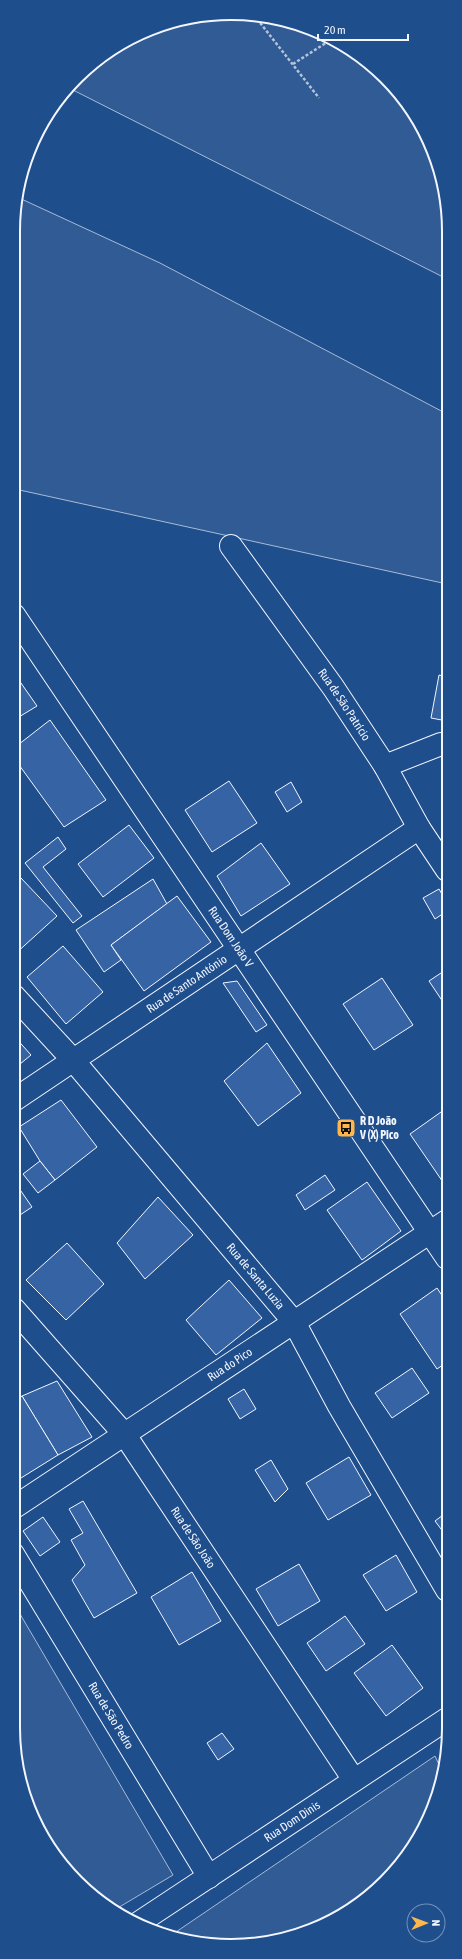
<svg xmlns="http://www.w3.org/2000/svg" width="462" height="1959" viewBox="0 0 462 1959" font-family="'Asap Condensed',sans-serif">
  <style>
    .built { fill: #305b95; stroke: #a8bbd7 }
    .building { fill: #3563a3; stroke: #f2f6ff }
    .lines { fill: none; stroke-linecap: round; stroke-linejoin: round }
    .minor-casing { stroke: #f2f6ff; stroke-width: 24 }
    .path { stroke: #b3c4dc; stroke-width: 2.5; stroke-dasharray: 3 2; stroke-linecap: butt }
    .minor { stroke: #1f4e8c; stroke-width: 22 }
    .labels { text-anchor: middle; stroke-width: 3; stroke-linejoin: round; paint-order: stroke }
    .street-label { font-size: 12px; fill: #f2f6ff; stroke: #1f4e8c }
    .poi-label { font-size: 12px; font-weight: bold; fill: #f2f6ff; stroke: #1f4e8c; text-anchor: start }
    .rim { fill: none; stroke: #f2f6ff; stroke-width: 2 }
  </style>
  <rect width="100%" height="100%" fill="#1f4e8c"/>
  <g class="built">
    <path d="M260,15L328,36L385,77L427,135L447,203V279L71,89L98,58L175,20Z"/>
    <path d="M17,197L160,263L447,414V584L15,489V202Z"/>
    <path d="M13,1602L173,1875L116,1909L67,1872L30,1811L13,1728Z"/>
    <path d="M435,1756L442,1771L420,1837L364,1901L288,1939L217,1946L173,1934Z"/>
  </g>
  <g class="building">
    <path d="M14,673L37,706L14,720Z"/>
    <path d="M439,675L447,677V721L431,718Z"/>
    <path d="M50,720L106,800L64,827L14,758V748Z"/>
    <path d="M229,781L257,823L212,852L185,810Z"/>
    <path d="M291,782L302,802L287,812L275,792Z"/>
    <path d="M447,810V818L443,813Z"/>
    <path d="M129,825L154,858L103,897L78,864Z"/>
    <path d="M58,837L66,849L43,867L82,916L73,923L25,863Z"/>
    <path d="M261,843L290,884L241,916L217,876Z"/>
    <path d="M21,878L57,916L14,955V885Z"/>
    <path d="M153,879L167,904L111,945L121,960L104,972L76,930Z"/>
    <path d="M439,889L447,903V911L435,919L423,898Z"/>
    <path d="M177,896L211,942L144,991L111,945Z"/>
    <path d="M63,946L103,992L66,1024L27,977Z"/>
    <path d="M447,969V1008L429,981Z"/>
    <path d="M382,978L413,1025L374,1050L343,1004Z"/>
    <path d="M237,981L267,1025L256,1032L223,983Z"/>
    <path d="M14,1036L31,1055L14,1069Z"/>
    <path d="M267,1043L301,1093L258,1126L224,1081Z"/>
    <path d="M61,1100L97,1147L55,1180L40,1161L19,1127Z"/>
    <path d="M441,1112L447,1120V1188L410,1134Z"/>
    <path d="M40,1161L55,1180L38,1193L23,1174Z"/>
    <path d="M325,1175L335,1190L305,1210L296,1195Z"/>
    <path d="M14,1181L32,1207L14,1219Z"/>
    <path d="M367,1182L401,1231L362,1260L327,1210Z"/>
    <path d="M158,1197L193,1235L145,1279L117,1243Z"/>
    <path d="M67,1243L104,1284L66,1320L26,1280Z"/>
    <path d="M229,1280L262,1318L216,1355L186,1320Z"/>
    <path d="M437,1288L447,1303V1362L437,1369L400,1314Z"/>
    <path d="M412,1368L429,1393L392,1418L375,1393Z"/>
    <path d="M57,1381L92,1437L58,1455L22,1396Z"/>
    <path d="M244,1389L256,1409L240,1419L228,1399Z"/>
    <path d="M22,1396L58,1455L13,1483V1401Z"/>
    <path d="M349,1457L371,1495L328,1520L306,1483Z"/>
    <path d="M271,1460L288,1489L275,1502L255,1470Z"/>
    <path d="M83,1501L137,1593L94,1618L72,1580L85,1565L71,1540L83,1533L69,1509Z"/>
    <path d="M447,1512V1537L435,1521Z"/>
    <path d="M43,1517L60,1542L40,1556L23,1531Z"/>
    <path d="M396,1555L417,1592L386,1611L363,1575Z"/>
    <path d="M299,1564L320,1601L278,1626L256,1589Z"/>
    <path d="M192,1572L221,1621L179,1645L151,1597Z"/>
    <path d="M345,1616L365,1644L326,1671L307,1643Z"/>
    <path d="M392,1645L423,1688L386,1716L354,1673Z"/>
    <path d="M222,1733L234,1749L218,1760L207,1743Z"/>
  </g>
  <g class="lines">
    <g class="minor-casing">
      <g id="minor">
        <path id="s1" d="M231,546L333,687L385,766L419,828L447,870"/>
        <path id="s2" d="M14,615L447,1258"/>
        <path d="M385,766L441,744L447,745"/>
        <path id="s3" d="M14,996L73,1060L294,1322L339,1406L447,1590"/>
        <path id="s4" d="M14,1100L419,828"/>
        <path id="s5" d="M14,1309L125,1435L354,1780"/>
        <path id="s6" d="M13,1508L447,1221"/>
        <path id="s7" d="M13,1554L209,1877"/>
        <path id="s8" d="M137,1924L447,1719"/>
      </g>
    </g>
    <g class="path">
      <path d="M254,15L319,98"/>
      <path d="M293,64L332,39"/>
    </g>
    <use href="#minor" class="minor"/>
  </g>
  <defs>
    <g id="bus-square" transform="scale(1)"><rect x="-9" y="-9" width="18" height="18" rx="4" fill="#ffb74d" stroke="#1f4e8c"/><path d="M-5-6H5V4H4V6H2V4H-2V6H-4V4H-5ZM-3.5-4V0h7V-4ZM-3.5 1.2v1.5H-2V1.2ZM2 1.2v1.5H3.5V1.2Z" fill="#111"/></g>
  </defs>
  <g fill-rule="evenodd">
    <use href="#bus-square" x="346" y="1128"/>
  </g>
  <g class="labels">
    <g class="street-label">
      <text dy="4" stroke="none"><textPath href="#s1" startOffset="195">Rua de São Patrício</textPath></text>
      <text dy="4" stroke="none"><textPath href="#s2" startOffset="388">Rua Dom João V</textPath></text>
      <text dy="4" stroke="none"><textPath href="#s4" startOffset="208">Rua de Santo António</textPath></text>
      <text dy="4" stroke="none"><textPath href="#s3" startOffset="370">Rua de Santa Luzia</textPath></text>
      <text dy="4" stroke="none"><textPath href="#s6" startOffset="260">Rua do Pico</textPath></text>
      <text dy="4" stroke="none"><textPath href="#s5" startOffset="291">Rua de São João</textPath></text>
      <text dy="4" stroke="none"><textPath href="#s7" startOffset="189">Rua de São Pedro</textPath></text>
      <text dy="4" stroke="none"><textPath href="#s8" startOffset="186">Rua Dom Dinis</textPath></text>
    </g>
    <g class="poi-label">
      <text x="360" y="1125">R D João<tspan x="360" dy="14">V (X) Pico</tspan></text>
    </g>
  </g>
  <path d="M0 0H462V1959H0ZM231 20H231A211 211 0 0 1 442 231V1728A211 211 0 0 1 231 1939H231A211 211 0 0 1 20 1728V231A211 211 0 0 1 231 20Z" fill="#1f4e8c" fill-rule="evenodd"/>
  <path class="rim" d="M231 20H231A211 211 0 0 1 442 231V1728A211 211 0 0 1 231 1939H231A211 211 0 0 1 20 1728V231A211 211 0 0 1 231 20Z"/>
  <g transform="translate(426 1923) rotate(89)"><circle r="19" fill="#1f4e8c" stroke="#7391ba"/>
  <path d="M0-3L7 15L0 10L-7 15Z" fill="#ffb74d"/>
  <text y="-6" font-size="11" font-weight="bold" text-anchor="middle" fill="#f2f6ff">N</text>
  </g>
  <path d="M318 34v6h90v-6" fill="none" stroke="#f2f6ff" stroke-width="2"/>
  <text x="324" y="34" font-size="12" fill="#f2f6ff" stroke="#1f4e8c" stroke-width="3" paint-order="stroke">20 m</text>
</svg>
